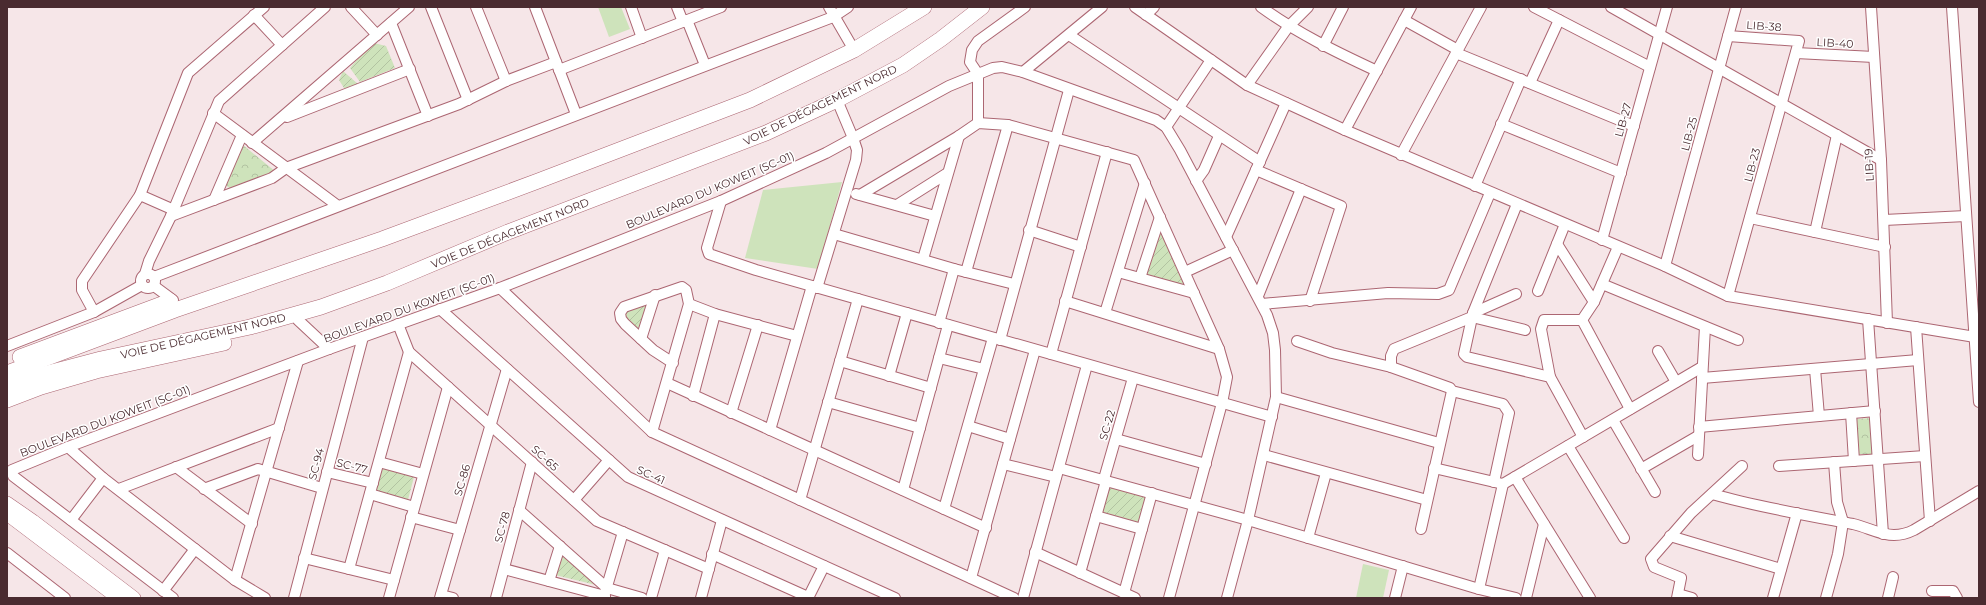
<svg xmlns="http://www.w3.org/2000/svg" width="1986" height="605" viewBox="0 0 1986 605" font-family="Montserrat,sans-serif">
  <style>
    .grass { fill: #cee3bb }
    .park { fill: url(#park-crowns) }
    .garden { fill: url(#garden-furrows) }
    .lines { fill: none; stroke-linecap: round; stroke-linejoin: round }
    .minor-casing { stroke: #ac6672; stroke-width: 12 }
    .major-casing { stroke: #ac6672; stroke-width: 14 }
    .highway-casing { stroke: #ac6672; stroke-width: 16 }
    .minor { stroke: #fff; stroke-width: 10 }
    .major { stroke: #fff; stroke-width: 13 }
    .highway { stroke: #fff; stroke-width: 15 }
    .labels { text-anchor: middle; stroke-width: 3; stroke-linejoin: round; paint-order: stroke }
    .street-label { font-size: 11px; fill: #4a2b30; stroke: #fff }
  </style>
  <defs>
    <pattern id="park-crowns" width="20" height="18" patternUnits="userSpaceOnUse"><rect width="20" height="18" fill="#cee3bb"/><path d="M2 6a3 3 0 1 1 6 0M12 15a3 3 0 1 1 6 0" fill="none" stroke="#b2c3a1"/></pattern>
    <pattern id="garden-furrows" width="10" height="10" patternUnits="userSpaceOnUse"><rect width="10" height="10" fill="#cee3bb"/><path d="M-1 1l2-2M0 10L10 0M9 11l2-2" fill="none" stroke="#b2c3a1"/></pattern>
  </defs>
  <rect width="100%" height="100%" fill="#f6e6e8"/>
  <g class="grass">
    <path d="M598,7H621L630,29L609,37Z"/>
    <path d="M842,182L818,269L745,258L763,190Z"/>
    <path d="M1363,564L1389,570L1383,598H1356Z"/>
  </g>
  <g class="park">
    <path d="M243,145L276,172L233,190L225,185Z"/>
    <path d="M1871,418L1873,454H1858L1856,419Z"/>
  </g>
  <g class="garden">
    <path d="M374,43L386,46L395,68L360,82L350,68L365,50Z"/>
    <path d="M343,71L358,84L351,88H344L339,80Z"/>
    <path d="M1158,227L1186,287L1145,274Z"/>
    <path d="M648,301L639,331L635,329L625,317L626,311Z"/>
    <path d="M374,463L415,473L408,500L367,489Z"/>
    <path d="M1108,483L1149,495L1139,530L1098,516Z"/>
    <path d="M558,550L596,585L551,574Z"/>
  </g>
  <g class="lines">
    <g class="minor-casing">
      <g id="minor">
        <path d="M351,7L377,35"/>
        <path d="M431,7L468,100"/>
        <path d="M476,7L506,81"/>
        <path d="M535,7L576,114"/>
        <path d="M631,7L642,38"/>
        <path d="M677,7L683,22"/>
        <path d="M829,7L854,50"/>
        <path d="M1135,7L1247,85L1345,130L1665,266L1728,296L1975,337"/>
        <path d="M1261,7C1297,33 1336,52 1377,71"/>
        <path d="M1534,7L1650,67"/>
        <path d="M1611,7L1881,160"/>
        <path d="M1871,7L1881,160L1887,323"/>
        <path d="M1952,7L1979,402"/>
        <path d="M254,15L282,45"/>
        <path d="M1146,15L1154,7"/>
        <path d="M687,20L705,65"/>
        <path d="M1404,20L1458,50"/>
        <path d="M391,23L428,116"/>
        <path d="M1069,35L1260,162"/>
        <path d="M1728,36L1799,41L1728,296"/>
        <path d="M1323,46L1343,7"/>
        <path d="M1456,53L1634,126"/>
        <path d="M1796,53L1874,57"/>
        <path d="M559,70L721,7"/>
        <path d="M1023,72L1102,7"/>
        <path d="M1530,83L1559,20"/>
        <path d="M1247,85L1288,27L1308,7"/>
        <path d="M213,113L338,206"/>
        <path d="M287,117L410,69"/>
        <path d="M978,123V74L970,62L972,50L978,41L1025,7"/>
        <path d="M1501,124L1621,173"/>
        <path d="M1166,127L1211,60"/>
        <path d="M1345,130L1411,7"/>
        <path d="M252,143L409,7"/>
        <path d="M1401,155L1481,7"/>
        <path d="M1256,170L1341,206L1310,301"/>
        <path d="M1196,181L1204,170L1219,136"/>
        <path d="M1475,186L1521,79"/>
        <path d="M856,194L935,216"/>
        <path d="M140,195L174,210"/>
        <path d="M860,195L959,136L978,123L1008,125L1134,160L1219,349L1227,377L1222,403L1169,598"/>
        <path d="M214,200L242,135"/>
        <path d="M721,201L707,248L709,254L756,270L1272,417"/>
        <path d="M1517,204L1473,313L1464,354L1467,357L1550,377L1583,437"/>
        <path d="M897,205L946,174"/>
        <path d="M171,216L272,178L286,168L459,104L506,81L556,62"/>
        <path d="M1750,218L1885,247"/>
        <path d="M1884,220L1966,216"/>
        <path d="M1029,230L1081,247"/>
        <path d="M1815,232L1837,135"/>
        <path d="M834,234L954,269L1014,284"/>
        <path d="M1226,237L1286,103"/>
        <path d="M1602,240L1667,7"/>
        <path d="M1557,244L1594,302"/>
        <path d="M923,259L959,136"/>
        <path d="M1665,266L1736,7"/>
        <path d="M966,272L1008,125"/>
        <path d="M1118,272L1194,293"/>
        <path d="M1185,272L1233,250"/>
        <circle cx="148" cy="281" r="7"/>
        <path d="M145,274L149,261L171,216L219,101L325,7"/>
        <path d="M154,277L833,17L848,7"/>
        <path d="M1140,278L1160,217"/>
        <path d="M1602,284L1738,340"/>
        <path d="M154,286L173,300"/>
        <path d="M500,288L652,432L1014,598"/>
        <path d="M817,288L856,160L857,150L853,138L837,100"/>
        <path d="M1538,291L1565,224"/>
        <path d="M1258,296L1301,189"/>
        <path d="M1065,301L1219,349"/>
        <path d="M689,304L715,314L797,336"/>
        <path d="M1262,304L1388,293L1438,294L1449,290L1490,193"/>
        <path d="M440,309L628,477L895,598"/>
        <path d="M94,312L82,290V281L140,195L188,73L264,7"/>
        <path d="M1105,313L1145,183"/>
        <path d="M1473,313L1516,294"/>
        <path d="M1868,319L1883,534"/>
        <path d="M298,320L329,349"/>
        <path d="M1582,320L1630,409"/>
        <path d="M1582,320L1594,302L1618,247"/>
        <path d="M939,323L954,269"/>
        <path d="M398,324L409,352L597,521L709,569"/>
        <path d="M1916,327L1930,521"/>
        <path d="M641,339L655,295"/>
        <path d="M1000,340L1069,90"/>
        <path d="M1297,341L1332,353L1391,367"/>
        <path d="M7,346L94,312L142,285"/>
        <path d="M1658,351L1676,382"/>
        <path d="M1051,354L1107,152"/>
        <path d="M939,358L984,369"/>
        <path d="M840,361L931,388"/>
        <path d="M1815,369L1819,416"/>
        <path d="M889,376L907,313"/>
        <path d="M1550,377L1541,329L1544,320H1582"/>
        <path d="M1702,378L1918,360"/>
        <path d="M667,383L986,528"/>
        <path d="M693,396L715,314"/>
        <path d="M1276,397L1439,443"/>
        <path d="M828,402L920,428"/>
        <path d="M731,413L758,325"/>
        <path d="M1851,413L1854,461"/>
        <path d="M1613,420L1655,492"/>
        <path d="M968,426L1010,439"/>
        <path d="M1699,427L1875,411"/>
        <path d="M770,430L812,286"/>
        <path d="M652,432L689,304L686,290L682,287L624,307L620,313L621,319L625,324L653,350L673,363"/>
        <path d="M1116,439L1206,464"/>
        <path d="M1568,446L1624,538"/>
        <path d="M68,447L103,478L235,580L265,598"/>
        <path d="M1264,455L1427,500"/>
        <path d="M1698,455L1705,327"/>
        <path d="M379,462L423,474"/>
        <path d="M1003,464L1056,477"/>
        <path d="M1779,466L1925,456"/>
        <path d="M176,467L252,524"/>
        <path d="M1059,468L1248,520L1479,589L1516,598"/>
        <path d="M1434,468L1503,484L1702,367"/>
        <path d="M1641,469L1698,436"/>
        <path d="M327,472L373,483"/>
        <path d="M1515,477L1590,598"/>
        <path d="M1104,479L1133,378"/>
        <path d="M1494,482L1509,413L1503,404L1452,391L1450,388L1391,367V356L1394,349L1472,317L1525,330"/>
        <path d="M119,489L279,428"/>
        <path d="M204,489L258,469L322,488"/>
        <path d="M903,490L948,325"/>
        <path d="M370,494L414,507"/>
        <path d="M1712,494C1758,507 1805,515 1853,524C1867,527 1880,535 1894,535C1901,535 1908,533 1914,530L1979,491"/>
        <path d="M574,500L609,460"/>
        <path d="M800,500L858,299"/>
        <path d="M944,509L993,338"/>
        <path d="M519,510L607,588L642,598"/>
        <path d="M1096,516L1142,529"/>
        <path d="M411,517L460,530"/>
        <path d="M71,520L103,478"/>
        <path d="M1421,529L1452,391"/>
        <path d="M1670,536L1781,569"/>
        <path d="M1308,538L1326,473"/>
        <path d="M1035,552L1135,598"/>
        <path d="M7,553L65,598"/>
        <path d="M712,554L808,597"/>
        <path d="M304,558L394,580"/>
        <path d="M349,569L409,352"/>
        <path d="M504,569L605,596"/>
        <path d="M1080,573L1106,481"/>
        <path d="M971,578L1035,350"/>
        <path d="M235,580L298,361"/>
        <path d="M549,581L560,546"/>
        <path d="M1479,589L1503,484"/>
        <path d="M163,591L195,549"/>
        <path d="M1932,591H1953L1957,598"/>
        <path d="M605,593L623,532"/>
        <path d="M1124,593L1152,493"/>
        <path d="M1678,594L1692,598"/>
        <path d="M441,595L453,598"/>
        <path d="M173,598L13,476L12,470L68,447L329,349L500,288L721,201L826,153L949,86L993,68L1002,67L1023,72L1156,120L1166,127L1180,150L1267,315L1273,333L1275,350L1276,397L1248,520L1227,598"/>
        <path d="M294,598L363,337"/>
        <path d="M389,598L448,387"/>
        <path d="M440,598L507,369"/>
        <path d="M496,598L532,462"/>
        <path d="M651,598L665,550"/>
        <path d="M701,598L722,520"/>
        <path d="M808,598L824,566"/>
        <path d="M1023,598L1087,365"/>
        <path d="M1395,598L1403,566"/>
        <path d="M1526,598L1544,524"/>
        <path d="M1677,598L1681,578L1654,567L1651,559L1691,513L1742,466"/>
        <path d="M1773,598L1797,513"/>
        <path d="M1826,598L1838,554L1843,522L1837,502L1834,462"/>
        <path d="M1888,598L1893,577"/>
      </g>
    </g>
    <g class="major-casing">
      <g id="major">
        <path d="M7,503L33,521L134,598"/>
        <path d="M7,514L118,598"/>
      </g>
    </g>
    <g class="highway-casing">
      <g id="highway">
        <path d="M20,357L170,301"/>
        <path d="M7,373L175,310L382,239L538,181L750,100L854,50L924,7"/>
        <path d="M7,386L48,373L101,359L250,327L321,307L387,283L508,232L766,133L837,100L903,65L941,39L982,7"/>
        <path d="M7,400L41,387L96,371L224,343"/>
      </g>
    </g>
    <use href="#minor" class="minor"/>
    <use href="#major" class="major"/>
    <use href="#highway" class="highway"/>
  </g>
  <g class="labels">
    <g class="street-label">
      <text transform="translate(1764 26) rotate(4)" y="4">LIB-38</text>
      <text transform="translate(1835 43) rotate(3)" y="4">LIB-40</text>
      <text transform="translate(820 105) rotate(-26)" y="4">VOIE DE DÉGAGEMENT NORD</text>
      <text transform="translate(1623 120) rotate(-74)" y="4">LIB-27</text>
      <text transform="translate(1689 134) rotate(-75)" y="4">LIB-25</text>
      <text transform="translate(1752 165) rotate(-75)" y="4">LIB-23</text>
      <text transform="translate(1869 165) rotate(-93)" y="4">LIB-19</text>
      <text transform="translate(710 190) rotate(-23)" y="4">BOULEVARD DU KOWEIT (SC-01)</text>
      <text transform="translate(510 233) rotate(-22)" y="4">VOIE DE DÉGAGEMENT NORD</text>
      <text transform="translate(409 308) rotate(-20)" y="4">BOULEVARD DU KOWEIT (SC-01)</text>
      <text transform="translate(203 336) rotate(-13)" y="4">VOIE DE DÉGAGEMENT NORD</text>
      <text transform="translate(105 421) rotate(-21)" y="4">BOULEVARD DU KOWEIT (SC-01)</text>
      <text transform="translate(1107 425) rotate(-74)" y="4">SC-22</text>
      <text transform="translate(545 458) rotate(42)" y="4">SC-65</text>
      <text transform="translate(316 464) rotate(-75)" y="4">SC-94</text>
      <text transform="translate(352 466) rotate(14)" y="4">SC-77</text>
      <text transform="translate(651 475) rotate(24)" y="4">SC-41</text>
      <text transform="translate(462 480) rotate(-74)" y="4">SC-86</text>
      <text transform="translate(502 527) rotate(-75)" y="4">SC-78</text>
    </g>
  </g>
  <rect width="1986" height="605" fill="none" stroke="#4a2b30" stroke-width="16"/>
</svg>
